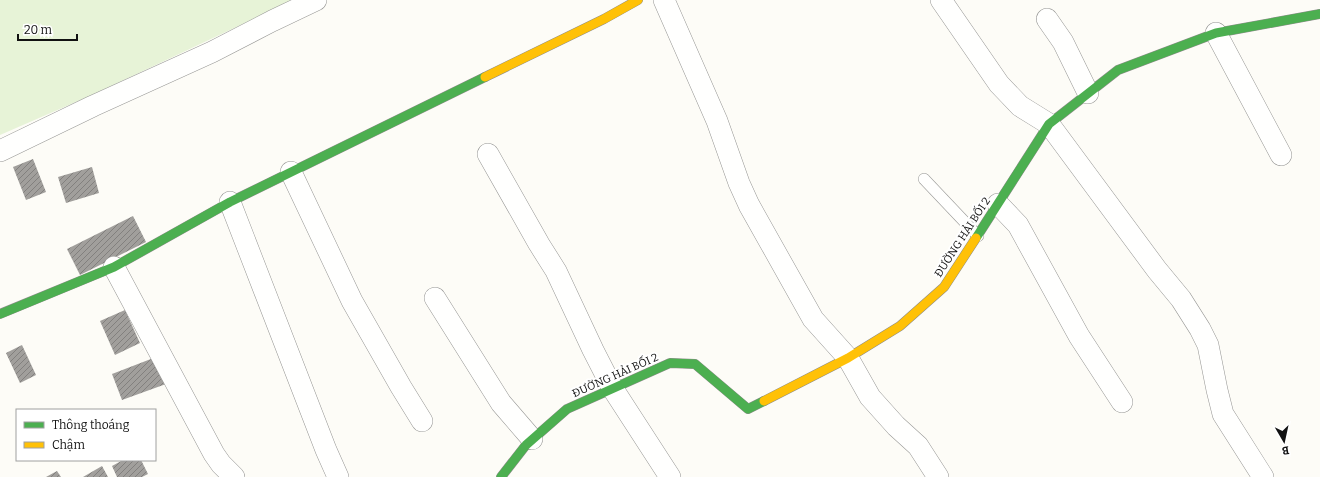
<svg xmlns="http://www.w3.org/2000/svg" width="1320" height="477" viewBox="0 0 1320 477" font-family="Bitter,serif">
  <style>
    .garden { fill: #e7f3d7 }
    .building { fill: url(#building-hatch) }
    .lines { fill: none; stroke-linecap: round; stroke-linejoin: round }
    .lane-casing { stroke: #979795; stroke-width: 12 }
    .street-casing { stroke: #979795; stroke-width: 22 }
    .fast-casing { stroke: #8e8d8b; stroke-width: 10 }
    .slow-casing { stroke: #8e8d8b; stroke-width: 10 }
    .lane { stroke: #fffffe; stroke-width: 11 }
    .street { stroke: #fffffe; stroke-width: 21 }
    .fast { stroke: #4caf50; stroke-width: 9 }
    .slow { stroke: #ffc107; stroke-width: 9 }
    .labels { text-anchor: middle; stroke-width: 4; stroke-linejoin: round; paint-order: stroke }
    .street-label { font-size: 11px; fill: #111; stroke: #fff }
  </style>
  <defs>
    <pattern id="building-hatch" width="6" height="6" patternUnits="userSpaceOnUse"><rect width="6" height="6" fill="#a19f9c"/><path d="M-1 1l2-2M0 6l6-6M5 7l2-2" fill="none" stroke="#82807e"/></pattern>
  </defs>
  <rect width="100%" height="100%" fill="#fdfcf7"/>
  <path class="garden" d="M0,0H294L92,95L0,135Z"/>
  <g class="building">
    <path d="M33,159L46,192L26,200L13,167Z"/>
    <path d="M92,167L99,193L66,203L58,177Z"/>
    <path d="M133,216L146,242L80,275L67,249Z"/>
    <path d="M125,310L140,343L115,355L100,321Z"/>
    <path d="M22,345L36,375L20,383L6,353Z"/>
    <path d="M156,357L166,384L122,400L112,374Z"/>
    <path d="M123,460H141L148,474L142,477H117L112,466Z"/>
    <path d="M102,466L108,477H83Z"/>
    <path d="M57,471L61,477H46Z"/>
  </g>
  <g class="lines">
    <g class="lane-casing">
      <path id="lane" d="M924,179L978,236"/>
    </g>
    <g class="street-casing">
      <g id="street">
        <path d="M664,0L717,121L739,183L749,205L813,319L848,358L870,397L896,426L918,446L938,477"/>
        <path d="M941,0L999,84L1020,106L1049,124L1157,270L1181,299L1200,329L1208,345L1217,390L1223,414L1263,477"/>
        <path d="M1047,19L1063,42L1088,93"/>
        <path d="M1216,33L1281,155"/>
        <path d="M0,151L93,106L212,52L272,21L316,0"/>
        <path d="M488,154L539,244L556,271L593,350L613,389L670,477"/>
        <path d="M291,172L352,301L401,387L422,421"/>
        <path d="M230,202L326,450L338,477"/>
        <path d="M998,204L1018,225L1079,336L1122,402"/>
        <path d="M114,267L214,454L221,464L234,477"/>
        <path d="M435,298L501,403L532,439"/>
      </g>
    </g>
    <g class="fast-casing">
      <g id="fast">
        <path d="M976,238L1049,124L1118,70L1216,33L1320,14"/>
        <path d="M0,314L114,267L230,202L485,77"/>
        <path d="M501,477L526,445L567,409L670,363L695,364L748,409L764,401"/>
      </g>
    </g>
    <g class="slow-casing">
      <g id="slow">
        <path d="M485,77L604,19L638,0"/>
        <path d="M764,401L848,358L900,326L944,287L976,238"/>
      </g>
    </g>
    <use href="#lane" class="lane"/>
    <use href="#street" class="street"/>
    <use href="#fast" class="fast"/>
    <use href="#slow" class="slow"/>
  </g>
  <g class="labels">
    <g class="street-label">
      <text transform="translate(962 237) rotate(-57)" y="4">ĐƯỜNG HẢI BỐI 2</text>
      <text transform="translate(615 375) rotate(-24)" y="4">ĐƯỜNG HẢI BỐI 2</text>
    </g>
  </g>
  <rect x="16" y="409" width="140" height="52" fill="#ffffff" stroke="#a0a0a0"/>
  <rect x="24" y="422" width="20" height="6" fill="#4caf50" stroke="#a0a0a0"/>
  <text x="52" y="429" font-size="12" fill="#111111">Thông thoáng</text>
  <rect x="24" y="442" width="20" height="6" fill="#ffc107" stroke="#a0a0a0"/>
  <text x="52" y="449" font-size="12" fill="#111111">Chậm</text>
  <g transform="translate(1284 441) rotate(171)" stroke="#ffffff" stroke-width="3" paint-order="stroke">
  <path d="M0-3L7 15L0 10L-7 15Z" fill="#111111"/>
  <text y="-6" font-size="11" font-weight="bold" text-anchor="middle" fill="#111111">B</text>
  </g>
  <path d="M18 34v6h59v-6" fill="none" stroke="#111111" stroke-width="2"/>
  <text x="24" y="34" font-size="12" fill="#111111" stroke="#ffffff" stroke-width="3" paint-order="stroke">20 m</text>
</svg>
